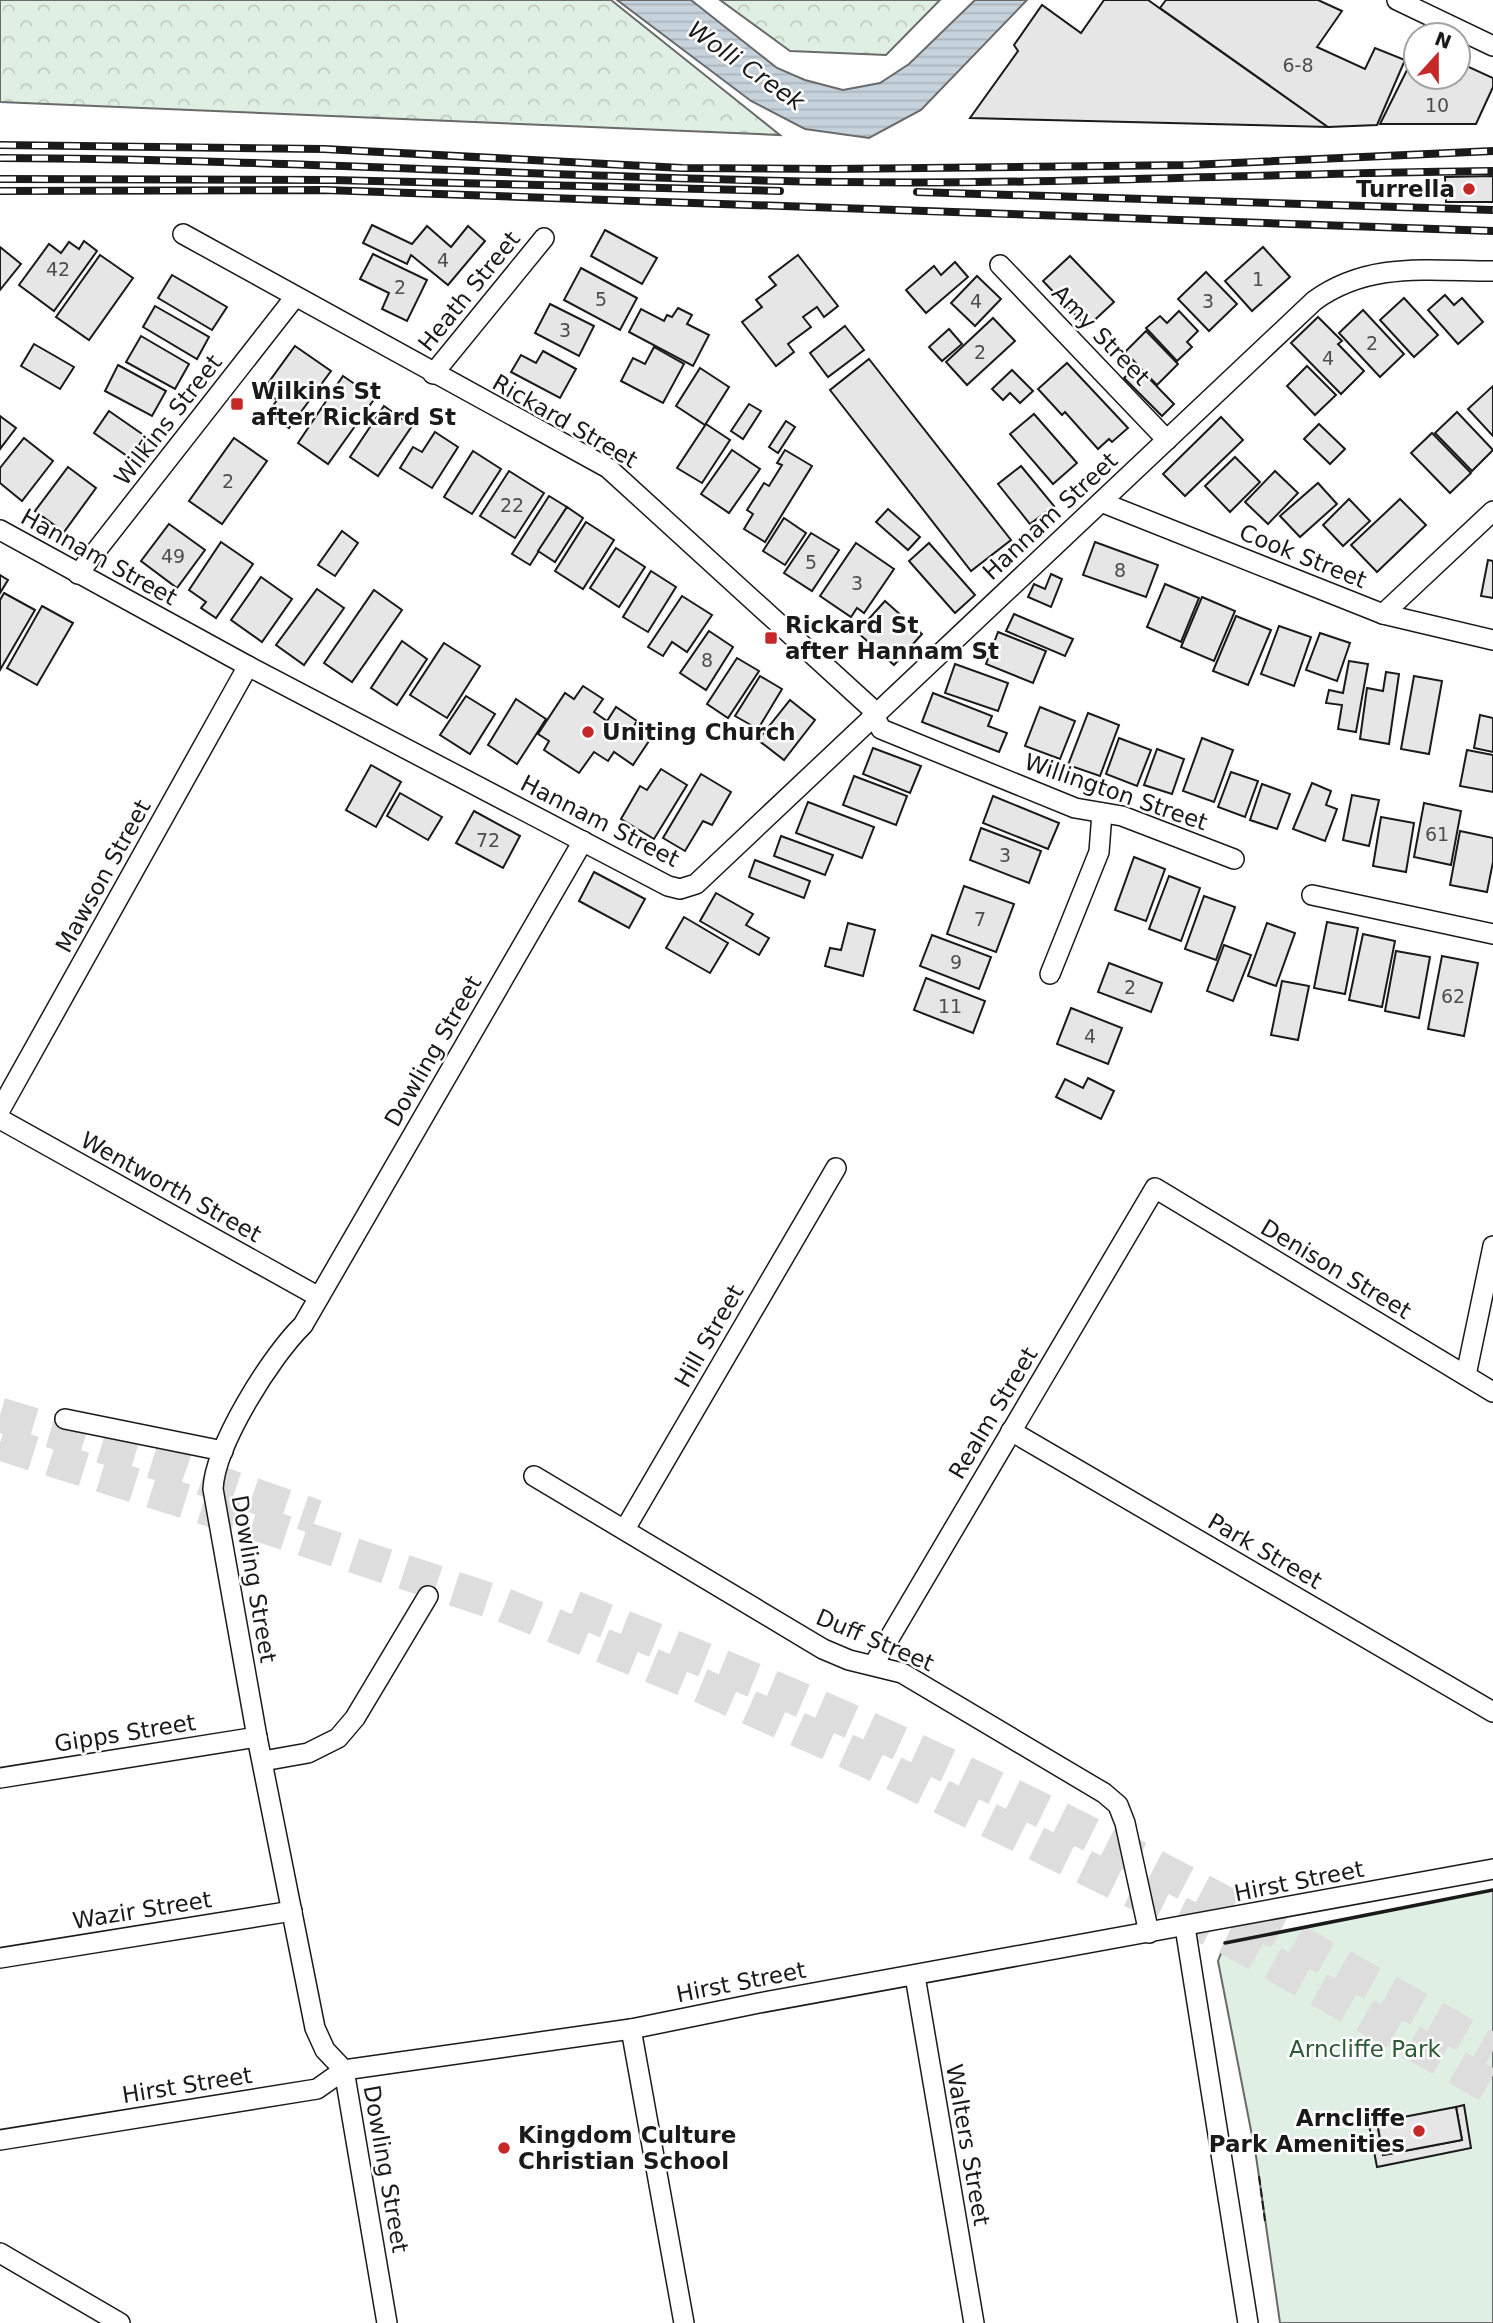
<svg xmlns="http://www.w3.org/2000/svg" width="1493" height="2323" viewBox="0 0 1493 2323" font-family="'DejaVu Sans',sans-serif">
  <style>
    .green { fill: #e0efe3; stroke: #6a6a6a; stroke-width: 2 }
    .forest { fill: url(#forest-crowns); stroke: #6a6a6a; stroke-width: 2 }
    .water { fill: url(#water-rules); stroke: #6a6a6a; stroke-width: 2 }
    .building { fill: #e6e6e6; stroke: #1a1a1a; stroke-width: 2 }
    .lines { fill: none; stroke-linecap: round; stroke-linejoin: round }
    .motorway-tunnel { stroke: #ddd; stroke-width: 35; stroke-dasharray: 35 18; stroke-linecap: butt }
    .minor-casing { stroke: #1a1a1a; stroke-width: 22 }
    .minor { stroke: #fff; stroke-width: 19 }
    .rail-casing { stroke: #1a1a1a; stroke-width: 8 }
    .rail { stroke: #fff; stroke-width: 5; stroke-dasharray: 16; stroke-linecap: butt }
    .fence { stroke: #1a1a1a; stroke-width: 2; stroke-dasharray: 9 3.5; stroke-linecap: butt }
    .wall { stroke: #1a1a1a; stroke-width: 3.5 }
    .poi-dot { fill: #c62828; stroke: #fff; stroke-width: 2.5 }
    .labels { text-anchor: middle; stroke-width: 5; stroke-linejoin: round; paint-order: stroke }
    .number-label { font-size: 19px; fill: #4d4d4d }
    .poi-label { font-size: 23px; font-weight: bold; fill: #1a1a1a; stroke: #fff; text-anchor: start }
    .street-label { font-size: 23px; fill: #1a1a1a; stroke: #fff }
    .park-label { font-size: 23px; fill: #2b5a34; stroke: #fff }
    .water-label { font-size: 24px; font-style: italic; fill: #1a1a1a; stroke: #fff }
  </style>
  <defs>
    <pattern id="forest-crowns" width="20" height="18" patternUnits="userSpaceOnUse" patternTransform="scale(1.75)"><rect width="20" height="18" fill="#e0efe3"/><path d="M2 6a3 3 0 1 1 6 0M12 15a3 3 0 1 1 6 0" fill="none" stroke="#c0ccc2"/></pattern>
    <pattern id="water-rules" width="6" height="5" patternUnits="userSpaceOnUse" patternTransform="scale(1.75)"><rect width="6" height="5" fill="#c6d2dc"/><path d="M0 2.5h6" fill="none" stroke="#aab4bc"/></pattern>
  </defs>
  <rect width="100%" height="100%" fill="#fff"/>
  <path class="green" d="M1493,1890V2323H1280L1256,2156L1218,1961L1225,1943Z"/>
  <g class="forest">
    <path d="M0,0H611L780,135L0,102Z"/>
    <path d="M720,0H940L886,55L790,51Z"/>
  </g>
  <path class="water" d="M617,0H691L777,68L805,80L843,90L880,83L909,64L975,0H1027L921,110L869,138L805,129L751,101Z"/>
  <g class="building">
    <path d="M1104,0H1148L1328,127L970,118L1018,51L1014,45L1042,5L1081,33Z"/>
    <path d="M1166,0H1318L1342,11L1317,47L1365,69L1375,48L1405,60L1377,125L1328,127L1160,8Z"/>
    <path d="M1416,52V77H1458V62L1493,78V87L1476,124H1380Z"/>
    <path d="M1493,176V202H1446L1445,177Z"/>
    <path d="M372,225L412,244L427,226L451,247L468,226L485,241L448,285L411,255L407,264L363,243Z"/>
    <path d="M605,230L657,258L642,284L591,256Z"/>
    <path d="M84,241L97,251L54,311L19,285L49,244L61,253L69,242L79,249Z"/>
    <path d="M0,247L21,264L0,290Z"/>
    <path d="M1263,247L1290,277L1252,311L1225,281Z"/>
    <path d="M373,254L427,280L407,321L382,309L389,293L360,279Z"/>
    <path d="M100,255L133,278L89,340L56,317Z"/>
    <path d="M798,255L838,306L824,317L817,307L803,317L811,327L788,344L794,352L776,366L742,322L762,307L756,300L776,285L769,277Z"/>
    <path d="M1070,256L1114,302L1087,327L1043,281Z"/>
    <path d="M955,262L968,277L926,313L906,290L934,266L941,275Z"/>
    <path d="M581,268L637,298L620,330L564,300Z"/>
    <path d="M1206,272L1237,304L1209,331L1178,299Z"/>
    <path d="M172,275L227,307L212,330L158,298Z"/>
    <path d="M977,276L1001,299L975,326L951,303Z"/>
    <path d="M1445,295L1454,305L1462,298L1483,322L1458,344L1428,310Z"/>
    <path d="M1404,298L1438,335L1414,357L1380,320Z"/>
    <path d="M550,304L594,326L579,356L535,333Z"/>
    <path d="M155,306L209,337L197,359L143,327Z"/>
    <path d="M678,308L692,315L687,324L709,335L693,366L629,332L641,309L664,321L667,315L672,317Z"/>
    <path d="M1363,310L1404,354L1380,377L1339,333Z"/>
    <path d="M1179,311L1198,331L1187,342L1192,347L1177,361L1146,328L1160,316L1167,323Z"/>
    <path d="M1318,317L1342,341L1338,344L1364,371L1341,394L1291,343Z"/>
    <path d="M993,318L1015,341L967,385L946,362Z"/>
    <path d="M845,326L864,350L828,377L810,353Z"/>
    <path d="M949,329L962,344L942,361L929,347Z"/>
    <path d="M1146,331L1178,364L1157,385L1125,352Z"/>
    <path d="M141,336L189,364L175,389L126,362Z"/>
    <path d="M34,344L74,367L60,389L21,366Z"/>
    <path d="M295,346L331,371L289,428L268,413L277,400L263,390Z"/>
    <path d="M654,347L684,364L663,403L621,381L633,358L645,364Z"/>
    <path d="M543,351L576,369L560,398L511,372L521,355L536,363Z"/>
    <path d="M869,359L1011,540L971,571L830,390Z"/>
    <path d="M1067,363L1128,428L1112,442L1109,439L1098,449L1065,412L1062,415L1038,389Z"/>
    <path d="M118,365L166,391L152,416L105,391Z"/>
    <path d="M1137,366L1174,404L1162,416L1124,378Z"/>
    <path d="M1307,366L1336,395L1315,415L1287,386Z"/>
    <path d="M700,368L729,387L705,425L676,406Z"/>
    <path d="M1012,370L1033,391L1020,403L1010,393L1003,400L992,389Z"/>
    <path d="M343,376L375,398L328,464L298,443Z"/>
    <path d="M1493,386V436L1468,409Z"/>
    <path d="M749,404L761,411L743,439L731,431Z"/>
    <path d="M384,406L412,426L378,476L350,457Z"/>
    <path d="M109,411L145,436L130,458L94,433Z"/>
    <path d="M1457,412L1493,450L1472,471L1435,433Z"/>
    <path d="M1034,414L1077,463L1053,484L1010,434Z"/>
    <path d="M0,416L16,428L0,449Z"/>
    <path d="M1221,417L1243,440L1185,496L1163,474Z"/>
    <path d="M786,421L795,427L778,453L769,447Z"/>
    <path d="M706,424L730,440L702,483L677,468Z"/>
    <path d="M1319,424L1345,449L1330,464L1304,439Z"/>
    <path d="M435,432L458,447L432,488L400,468L413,447L422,452Z"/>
    <path d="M1432,433L1471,473L1450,493L1411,453Z"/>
    <path d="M24,438L53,461L22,501L0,483V468Z"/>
    <path d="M234,438L267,461L222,524L189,501Z"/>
    <path d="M732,450L760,469L729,513L701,494Z"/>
    <path d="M785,450L812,466L765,542L744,529L753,514L747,510L764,483L769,486L782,465L777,463Z"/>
    <path d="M473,451L501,469L472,514L444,497Z"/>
    <path d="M1235,457L1260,482L1230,512L1205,486Z"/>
    <path d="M1021,466L1054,506L1030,524L998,484Z"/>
    <path d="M68,467L96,488L64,532L35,511Z"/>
    <path d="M509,471L544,493L515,538L480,516Z"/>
    <path d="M1275,471L1298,493L1268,524L1245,502Z"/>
    <path d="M1318,483L1337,504L1300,537L1280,516Z"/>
    <path d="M549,496L567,507L530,565L512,554Z"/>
    <path d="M1349,499L1370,521L1343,546L1323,525Z"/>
    <path d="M1400,499L1426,525L1377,572L1351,545Z"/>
    <path d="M567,507L583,518L555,562L538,551Z"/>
    <path d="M888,509L920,537L908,550L876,522Z"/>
    <path d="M784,518L806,533L785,565L763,551Z"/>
    <path d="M586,522L614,540L583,589L555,571Z"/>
    <path d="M169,524L205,550L177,588L141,561Z"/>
    <path d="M342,531L358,543L335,576L318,565Z"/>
    <path d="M811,533L839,550L812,591L784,573Z"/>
    <path d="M221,542L253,564L216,618L201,608L206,602L189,590Z"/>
    <path d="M1095,542L1158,565L1146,597L1083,575Z"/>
    <path d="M856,543L894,569L864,613L857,608L851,617L820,596Z"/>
    <path d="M929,543L975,595L955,613L909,561Z"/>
    <path d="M616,548L645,567L619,607L590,588Z"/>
    <path d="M1488,560L1493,561V598L1481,596Z"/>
    <path d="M651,571L676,587L648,632L623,617Z"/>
    <path d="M1051,574L1062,579L1051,607L1028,597L1034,584L1045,589Z"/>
    <path d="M0,575L8,580L0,593Z"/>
    <path d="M261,577L292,599L262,642L231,620Z"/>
    <path d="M1165,584L1199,598L1181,642L1147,627Z"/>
    <path d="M317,589L344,608L304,665L276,645Z"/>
    <path d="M374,590L402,610L352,682L324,663Z"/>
    <path d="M4,593L35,610L0,670V600Z"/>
    <path d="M682,596L712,615L687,652L672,642L663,656L648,647Z"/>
    <path d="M1202,597L1235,611L1214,661L1181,647Z"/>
    <path d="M885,601L922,634L894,665L857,632Z"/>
    <path d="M42,606L73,623L37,685L7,668Z"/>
    <path d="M1014,614L1073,639L1065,656L1006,631Z"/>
    <path d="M1236,616L1271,630L1248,685L1213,671Z"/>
    <path d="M1279,626L1311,637L1294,686L1261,674Z"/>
    <path d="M709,631L733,647L706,690L680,673Z"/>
    <path d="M998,632L1046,651L1033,683L986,664Z"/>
    <path d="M1320,633L1350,643L1337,681L1306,670Z"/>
    <path d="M402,641L427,659L397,705L371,688Z"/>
    <path d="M444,643L480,666L447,718L410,695Z"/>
    <path d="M737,658L759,671L728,718L707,704Z"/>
    <path d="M1349,661L1368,664L1356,732L1338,729L1342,705L1326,703L1329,690L1343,693Z"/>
    <path d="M955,664L1008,683L998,711L945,693Z"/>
    <path d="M1386,672L1399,674L1389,744L1360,739L1367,688L1383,691Z"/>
    <path d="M760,676L782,689L758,729L735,716Z"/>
    <path d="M1414,676L1442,681L1429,754L1401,749Z"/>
    <path d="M583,686L603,699L594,712L607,721L616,707L637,721L632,729L649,741L633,765L614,752L608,761L594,752L579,773L544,750L549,741L538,734L565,693L574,699Z"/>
    <path d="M933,693L992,716L988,726L1007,733L999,752L922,722Z"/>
    <path d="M466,696L495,714L470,754L440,735Z"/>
    <path d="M516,699L546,719L517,764L488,745Z"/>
    <path d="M790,700L815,720L784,760L758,740Z"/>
    <path d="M1040,707L1075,721L1060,759L1025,746Z"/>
    <path d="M1088,713L1119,725L1100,776L1068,765Z"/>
    <path d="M1480,715L1493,718V752L1474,748Z"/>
    <path d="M1119,738L1151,750L1137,786L1106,774Z"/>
    <path d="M1202,738L1233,750L1214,802L1183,791Z"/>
    <path d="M873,748L921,766L910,793L863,774Z"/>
    <path d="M1157,749L1184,759L1172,794L1144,785Z"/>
    <path d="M1467,750L1493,755V792L1460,786Z"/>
    <path d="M371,765L401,782L376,827L346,810Z"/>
    <path d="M661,769L687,785L654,839L621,819L640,786L647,790Z"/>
    <path d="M1231,772L1258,781L1245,817L1218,807Z"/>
    <path d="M701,774L731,792L712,825L703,821L685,851L663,838Z"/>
    <path d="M854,776L907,796L896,825L843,805Z"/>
    <path d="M1312,783L1331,791L1326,805L1337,809L1325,841L1293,829Z"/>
    <path d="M1262,784L1290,794L1277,829L1250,820Z"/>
    <path d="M400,793L442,817L428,840L387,816Z"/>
    <path d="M1352,795L1379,800L1369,846L1343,840Z"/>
    <path d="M993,796L1059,823L1048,849L983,823Z"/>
    <path d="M808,802L874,827L862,858L796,833Z"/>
    <path d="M1424,803L1461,811L1451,865L1414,857Z"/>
    <path d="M474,811L520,836L503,868L456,843Z"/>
    <path d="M1381,817L1414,823L1406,872L1373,866Z"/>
    <path d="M981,828L1041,851L1029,883L970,860Z"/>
    <path d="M1460,831L1493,838V862L1487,892L1450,885Z"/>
    <path d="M781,836L833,855L825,875L774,856Z"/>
    <path d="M1134,857L1165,869L1146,921L1115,910Z"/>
    <path d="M755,860L810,881L804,898L749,877Z"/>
    <path d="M594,872L645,899L629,928L579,901Z"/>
    <path d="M1169,876L1200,888L1181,941L1149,929Z"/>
    <path d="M964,886L1014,904L996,952L947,934Z"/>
    <path d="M716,893L753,914L746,925L769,938L759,955L700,921Z"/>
    <path d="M1204,896L1235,907L1216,960L1185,949Z"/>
    <path d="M684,917L728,943L710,973L666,948Z"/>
    <path d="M1327,922L1358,928L1345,994L1314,988Z"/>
    <path d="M848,923L875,930L863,976L825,966L830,948L841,950Z"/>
    <path d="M1267,923L1295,933L1276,986L1248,976Z"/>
    <path d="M1363,934L1395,941L1382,1007L1349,1000Z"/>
    <path d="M932,935L991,957L979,989L920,966Z"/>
    <path d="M1224,945L1251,955L1233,1001L1207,991Z"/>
    <path d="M1396,951L1430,957L1419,1018L1385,1011Z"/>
    <path d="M1442,956L1478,963L1464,1036L1428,1029Z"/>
    <path d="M1109,963L1162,983L1151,1012L1098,992Z"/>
    <path d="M926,978L985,1001L973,1033L914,1010Z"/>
    <path d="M1282,981L1309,986L1298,1040L1271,1035Z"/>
    <path d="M1071,1008L1122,1028L1108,1064L1057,1044Z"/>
    <path d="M1088,1078L1114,1091L1101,1119L1056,1097L1065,1079L1083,1088Z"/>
    <path d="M1464,2105L1471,2148L1377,2167L1369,2125L1377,2122L1383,2155L1462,2140L1456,2107Z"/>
    <path d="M1456,2107L1462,2140L1383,2155L1377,2122Z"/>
  </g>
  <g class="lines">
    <g class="motorway-tunnel">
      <path d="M0,1415L162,1464L316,1517"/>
      <path d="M0,1443L274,1529L501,1604L702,1686L871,1762L1229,1938L1493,2088"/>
      <path d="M574,1608C692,1655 810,1701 925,1755C1119,1844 1308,1946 1493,2051"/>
    </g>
    <g class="minor-casing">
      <g id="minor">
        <path d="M1397,0L1493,46"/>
        <path d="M183,234L608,468L870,707L881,729L1075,808L1122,816L1234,859"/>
        <path d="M1000,265L1167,440"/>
        <path d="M433,374L544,238"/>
        <path d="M1101,502L1383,614L1493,640"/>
        <path d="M0,530L248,666L668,886L680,889L696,884L1314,301C1369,261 1429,271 1493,271"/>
        <path d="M78,574L295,297"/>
        <path d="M1383,614L1493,511"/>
        <path d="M1312,895L1493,934"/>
        <path d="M1050,974L1099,852L1102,813"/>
        <path d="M0,1110L248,666"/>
        <path d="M0,1119L319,1297"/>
        <path d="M1466,1375L1493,1246"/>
        <path d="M65,1419L223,1451"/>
        <path d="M1011,1431L1493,1712"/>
        <path d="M534,1476L823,1649L849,1660L902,1673L1104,1793L1118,1805L1125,1823L1149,1933"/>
        <path d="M625,1529L836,1168"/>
        <path d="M874,1664L1155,1188L1493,1392"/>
        <path d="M263,1761L308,1753L338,1738L355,1718L428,1596"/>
        <path d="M0,1778L257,1737"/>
        <path d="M1185,1927L1248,2323"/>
        <path d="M0,1958L292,1911"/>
        <path d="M915,1976L974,2323"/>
        <path d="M631,2029L684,2323"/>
        <path d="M0,2140L317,2089L344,2070L631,2029L759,2003L1493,1869"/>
        <path d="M0,2253L120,2323"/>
        <path d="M387,2323L344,2070L325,2050L315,2028L257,1737L213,1489C215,1445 271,1356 303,1325L583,841"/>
      </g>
    </g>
    <use href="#minor" class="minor"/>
    <g class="rail-casing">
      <g id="rail">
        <path d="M0,145L324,149L682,168L832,169L1190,165L1493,151"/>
        <path d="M0,158C280,159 560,178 840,182C1058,185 1275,173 1493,171"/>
        <path d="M0,179L332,180L780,191"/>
        <path d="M0,191L325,190L1493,231"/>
        <path d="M917,192L1493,210"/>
      </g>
    </g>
    <use href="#rail" class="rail"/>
    <path class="fence" d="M1259,2176L1265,2221"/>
    <path class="wall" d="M1225,1943L1493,1890"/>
  </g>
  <g class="poi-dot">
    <circle cx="1469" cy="189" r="7"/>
    <rect x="230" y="397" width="14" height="14" rx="3.5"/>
    <rect x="764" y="631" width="14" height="14" rx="3.5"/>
    <circle cx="588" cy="732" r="7"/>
    <circle cx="1419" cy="2131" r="7"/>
    <circle cx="504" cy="2148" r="7"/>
  </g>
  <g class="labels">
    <g class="number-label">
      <text x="1298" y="72">6-8</text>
      <text x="1437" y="112">10</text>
      <text x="443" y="267">4</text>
      <text x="58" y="276">42</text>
      <text x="1258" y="286">1</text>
      <text x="400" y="294">2</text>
      <text x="601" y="306">5</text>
      <text x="976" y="308">4</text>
      <text x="1208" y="308">3</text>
      <text x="565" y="337">3</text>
      <text x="1372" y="350">2</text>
      <text x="980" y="359">2</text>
      <text x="1328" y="365">4</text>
      <text x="228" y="488">2</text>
      <text x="512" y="512">22</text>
      <text x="173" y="563">49</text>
      <text x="811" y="569">5</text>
      <text x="1120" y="577">8</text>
      <text x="857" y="590">3</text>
      <text x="707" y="667">8</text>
      <text x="1437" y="841">61</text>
      <text x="488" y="847">72</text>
      <text x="1005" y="862">3</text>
      <text x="980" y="926">7</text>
      <text x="956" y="969">9</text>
      <text x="1130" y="994">2</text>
      <text x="1453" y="1003">62</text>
      <text x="950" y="1013">11</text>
      <text x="1090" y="1043">4</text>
    </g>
    <g class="poi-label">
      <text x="1455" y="197" text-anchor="end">Turrella</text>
      <text x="251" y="399">Wilkins St<tspan x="251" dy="26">after Rickard St</tspan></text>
      <text x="785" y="633">Rickard St<tspan x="785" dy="26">after Hannam St</tspan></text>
      <text x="602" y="740">Uniting Church</text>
      <text x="1405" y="2126" text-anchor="end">Arncliffe<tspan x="1405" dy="26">Park Amenities</tspan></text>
      <text x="518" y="2143">Kingdom Culture<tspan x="518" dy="26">Christian School</tspan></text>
    </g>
    <g class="street-label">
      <text transform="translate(469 291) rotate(-51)" y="8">Heath Street</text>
      <text transform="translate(1101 335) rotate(46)" y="8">Amy Street</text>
      <text transform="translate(168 420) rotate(-52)" y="8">Wilkins Street</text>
      <text transform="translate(565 421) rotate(30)" y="8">Rickard Street</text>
      <text transform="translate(1050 516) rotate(-43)" y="8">Hannam Street</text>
      <text transform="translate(1303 556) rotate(22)" y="8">Cook Street</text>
      <text transform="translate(99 557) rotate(29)" y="8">Hannam Street</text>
      <text transform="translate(1116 792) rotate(19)" y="8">Willington Street</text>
      <text transform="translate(600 821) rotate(27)" y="8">Hannam Street</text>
      <text transform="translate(103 876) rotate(-61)" y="8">Mawson Street</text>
      <text transform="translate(433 1051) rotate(-60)" y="8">Dowling Street</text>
      <text transform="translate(171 1187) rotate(29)" y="8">Wentworth Street</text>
      <text transform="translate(1336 1269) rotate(31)" y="8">Denison Street</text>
      <text transform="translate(709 1336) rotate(-60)" y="8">Hill Street</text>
      <text transform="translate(993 1413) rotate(-59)" y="8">Realm Street</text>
      <text transform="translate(1265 1551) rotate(30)" y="8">Park Street</text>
      <text transform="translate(254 1579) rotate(80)" y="8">Dowling Street</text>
      <text transform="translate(875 1640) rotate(23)" y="8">Duff Street</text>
      <text transform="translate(125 1733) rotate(-9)" y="8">Gipps Street</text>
      <text transform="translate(1299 1881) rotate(-11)" y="8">Hirst Street</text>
      <text transform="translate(142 1910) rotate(-9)" y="8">Wazir Street</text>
      <text transform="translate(741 1982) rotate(-11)" y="8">Hirst Street</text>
      <text transform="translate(187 2085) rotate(-9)" y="8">Hirst Street</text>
      <text transform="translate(968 2145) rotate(80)" y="8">Walters Street</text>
      <text transform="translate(386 2169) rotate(80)" y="8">Dowling Street</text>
    </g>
    <g class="park-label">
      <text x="1365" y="2057">Arncliffe Park</text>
    </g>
    <g class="water-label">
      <text transform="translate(746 66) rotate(35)" y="8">Wolli Creek</text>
    </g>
  </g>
  <g transform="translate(1437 56) rotate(21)"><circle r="33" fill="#ffffff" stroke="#a3a3a3" stroke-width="2"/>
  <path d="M0-5L12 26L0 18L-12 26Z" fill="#c62828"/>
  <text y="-10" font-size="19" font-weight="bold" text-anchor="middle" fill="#1a1a1a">N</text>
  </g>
</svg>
